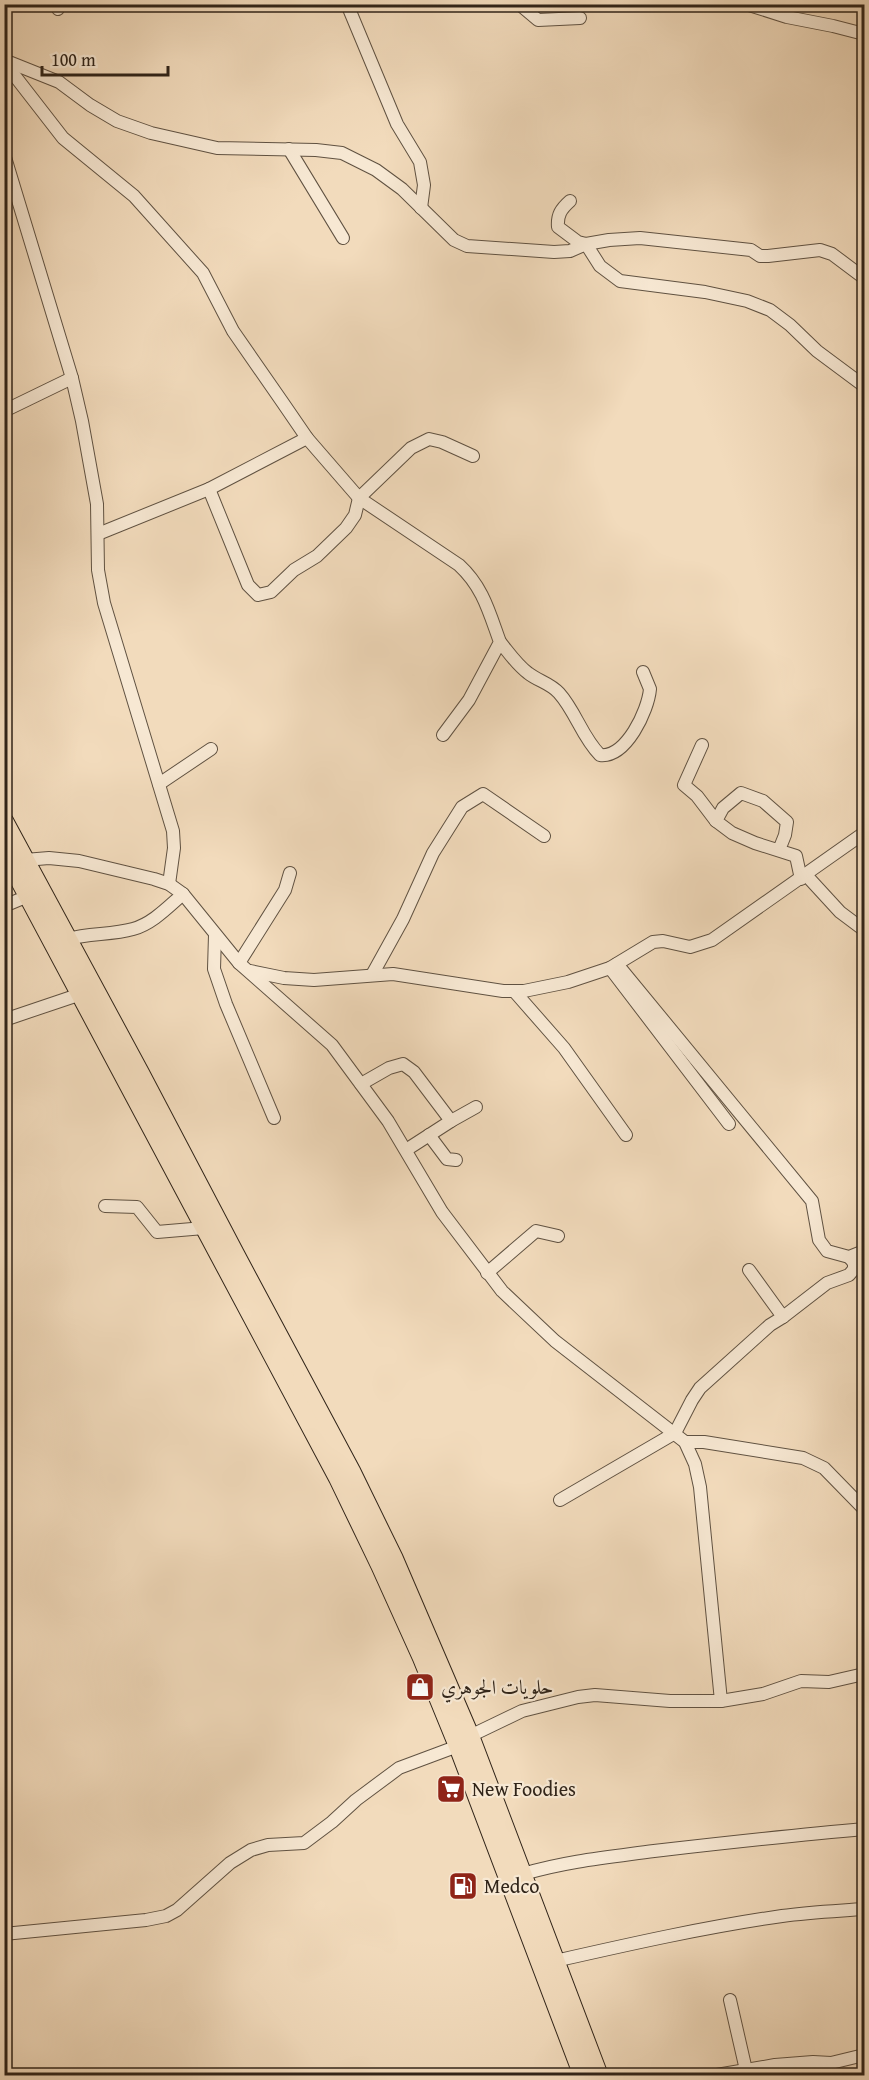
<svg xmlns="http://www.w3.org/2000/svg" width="869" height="2080" viewBox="0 0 869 2080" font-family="'Gentium Book Plus',Amiri,serif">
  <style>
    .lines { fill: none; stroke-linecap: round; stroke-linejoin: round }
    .minor-casing { stroke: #605242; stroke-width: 14 }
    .highway-casing { stroke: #302419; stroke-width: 20 }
    .minor { stroke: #f7e8d3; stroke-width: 12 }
    .highway { stroke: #f2dbbc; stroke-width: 18 }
    .labels { text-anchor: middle; stroke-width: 4.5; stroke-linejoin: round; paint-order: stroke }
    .poi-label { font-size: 20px; fill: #302419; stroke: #f7e8d3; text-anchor: start }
  </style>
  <rect width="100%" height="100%" fill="#f2dbbc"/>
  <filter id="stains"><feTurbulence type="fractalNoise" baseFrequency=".00333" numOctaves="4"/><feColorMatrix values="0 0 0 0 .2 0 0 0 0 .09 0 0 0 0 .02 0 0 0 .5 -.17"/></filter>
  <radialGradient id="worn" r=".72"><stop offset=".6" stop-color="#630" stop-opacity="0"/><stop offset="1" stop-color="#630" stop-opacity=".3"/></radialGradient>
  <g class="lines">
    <g class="minor-casing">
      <g id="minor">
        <path d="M56,4L58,9"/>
        <path d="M347,4L397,124L420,162L424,185L421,208"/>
        <path d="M519,4L538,20L580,18"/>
        <path d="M746,4L787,17L833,26L864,34"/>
        <path d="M4,60L59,82L90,105L117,121L151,133L217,148L316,150L342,153L376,170L402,189L454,240L467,246L554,252L570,251L586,244L609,240L640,238L751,250L760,256H768L820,250L832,254L864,278"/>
        <path d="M4,62L63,138L134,196L203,273L233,331L283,403L307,438L359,498L459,565C483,587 489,612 500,642L469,700L443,735"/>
        <path d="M289,149L343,238"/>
        <path d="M4,154L72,378L82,421L97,504L98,570L104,603L173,831L174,848L169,884"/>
        <path d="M570,201C561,209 557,215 558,227L578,242L586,244L600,266L620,281L705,292L747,301L770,310L790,325L817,351L864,386"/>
        <path d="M4,411L72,378"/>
        <path d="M209,489L248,585L258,595L271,592L294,570L317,556L346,528L355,515L359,498L411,448L429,439L442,442L473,456"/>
        <path d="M98,534L209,489L307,438"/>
        <path d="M500,642C509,653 517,665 528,673C538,681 550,683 559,693C576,712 582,737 600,755C626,758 648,711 650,689L643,672"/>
        <path d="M702,745L684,785L697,796L716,821"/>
        <path d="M159,784L211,749"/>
        <path d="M779,850L785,835L787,822L763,801L741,793L723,808L716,821L732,833L755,843L796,856L801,879"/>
        <path d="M25,860L49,858L79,861L154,879L169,884L183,894L239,963L332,1045L388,1121L442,1212L502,1291L555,1341L685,1442L695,1464L700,1487L721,1701"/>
        <path d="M806,875L840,912L864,930"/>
        <path d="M4,906L28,896"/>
        <path d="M215,935L214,969L226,1004L274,1118"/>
        <path d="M68,939C89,933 112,935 133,929C152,924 168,907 183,894"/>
        <path d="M239,963L285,890L290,873"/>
        <path d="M617,964L812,1201L819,1240L827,1251L849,1257L864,1251"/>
        <path d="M610,968L729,1124"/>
        <path d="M250,971L284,978L314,980L393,974L503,991H524L568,982L610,968L653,942L663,941L690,947L712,940L864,833"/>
        <path d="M372,975L403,919L433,853L462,807L483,794L544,836"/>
        <path d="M514,991L564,1048L626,1135"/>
        <path d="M4,1020L81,994"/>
        <path d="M361,1084L389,1068L403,1064L414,1072L451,1121"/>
        <path d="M429,1135L447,1159L456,1160"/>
        <path d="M406,1150L451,1121L476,1107"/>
        <path d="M105,1206L137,1207L157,1232L204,1228"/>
        <path d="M487,1273L536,1231L558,1236"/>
        <path d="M783,1317L827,1283L849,1275L854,1269V1263L849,1257"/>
        <path d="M685,1442H704L803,1458L824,1468L864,1509"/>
        <path d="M560,1500L675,1433L692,1400L700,1388L770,1325L783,1317L749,1270"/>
        <path d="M470,1736L522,1711L578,1697L595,1695L670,1701H721L763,1694L801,1681L829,1682L864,1674"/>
        <path d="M523,1874C567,1861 610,1857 654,1851C724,1843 794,1835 864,1829"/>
        <path d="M4,1934L146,1920L166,1916L177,1910L230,1863L251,1850L268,1845L304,1843L332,1822L356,1800L399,1768L458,1746"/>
        <path d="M555,1961C630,1944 705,1927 782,1916C809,1912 837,1911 864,1909"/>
        <path d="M730,2000L746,2070L753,2073"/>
        <path d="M711,2076L775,2065L813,2062L831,2063L864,2055"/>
      </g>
    </g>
    <g class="highway-casing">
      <g id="highway">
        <path d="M4,821L140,1073L235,1254L351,1471L394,1559L470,1736L599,2076"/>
        <path d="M4,851L338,1478L380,1565L422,1658L458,1746L583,2076"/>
      </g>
    </g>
    <use href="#minor" class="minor"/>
    <use href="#highway" class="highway"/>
  </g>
  <defs>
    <g id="shop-square" transform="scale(1.5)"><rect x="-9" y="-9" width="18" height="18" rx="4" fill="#8f2418" stroke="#f7e8d3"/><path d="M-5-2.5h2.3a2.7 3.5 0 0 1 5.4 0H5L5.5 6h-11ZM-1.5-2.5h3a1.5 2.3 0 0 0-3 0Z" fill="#fff"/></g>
    <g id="supermarket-square" transform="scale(1.5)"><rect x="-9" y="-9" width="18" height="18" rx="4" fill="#8f2418" stroke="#f7e8d3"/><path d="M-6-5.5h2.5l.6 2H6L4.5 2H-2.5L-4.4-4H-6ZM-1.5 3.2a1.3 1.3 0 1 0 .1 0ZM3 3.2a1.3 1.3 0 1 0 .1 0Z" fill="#fff"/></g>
    <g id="fuel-square" transform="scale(1.5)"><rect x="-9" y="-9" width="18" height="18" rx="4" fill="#8f2418" stroke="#f7e8d3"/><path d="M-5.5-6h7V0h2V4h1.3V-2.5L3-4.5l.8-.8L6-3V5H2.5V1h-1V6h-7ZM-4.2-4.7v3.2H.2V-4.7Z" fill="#fff"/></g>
  </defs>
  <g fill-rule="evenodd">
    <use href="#shop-square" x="420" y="1687"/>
    <use href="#supermarket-square" x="451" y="1789"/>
    <use href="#fuel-square" x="463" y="1886"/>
  </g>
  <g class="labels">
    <g class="poi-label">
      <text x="441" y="1694">حلويات الجوهري</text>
      <text x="472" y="1796">New Foodies</text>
      <text x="484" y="1893">Medco</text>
    </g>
  </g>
  <rect width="869" height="2080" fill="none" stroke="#f2dbbc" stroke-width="24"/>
  <rect x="6" y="6" width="857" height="2068" fill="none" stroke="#302419" stroke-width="3"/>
  <rect x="12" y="12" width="845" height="2056" fill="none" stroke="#302419" stroke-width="1.5"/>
  <path d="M42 66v9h126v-9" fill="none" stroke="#302419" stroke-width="3"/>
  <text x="51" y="66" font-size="18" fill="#302419" stroke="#f7e8d3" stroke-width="4.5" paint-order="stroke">100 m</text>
  <rect width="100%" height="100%" filter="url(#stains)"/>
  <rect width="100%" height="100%" fill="url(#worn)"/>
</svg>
